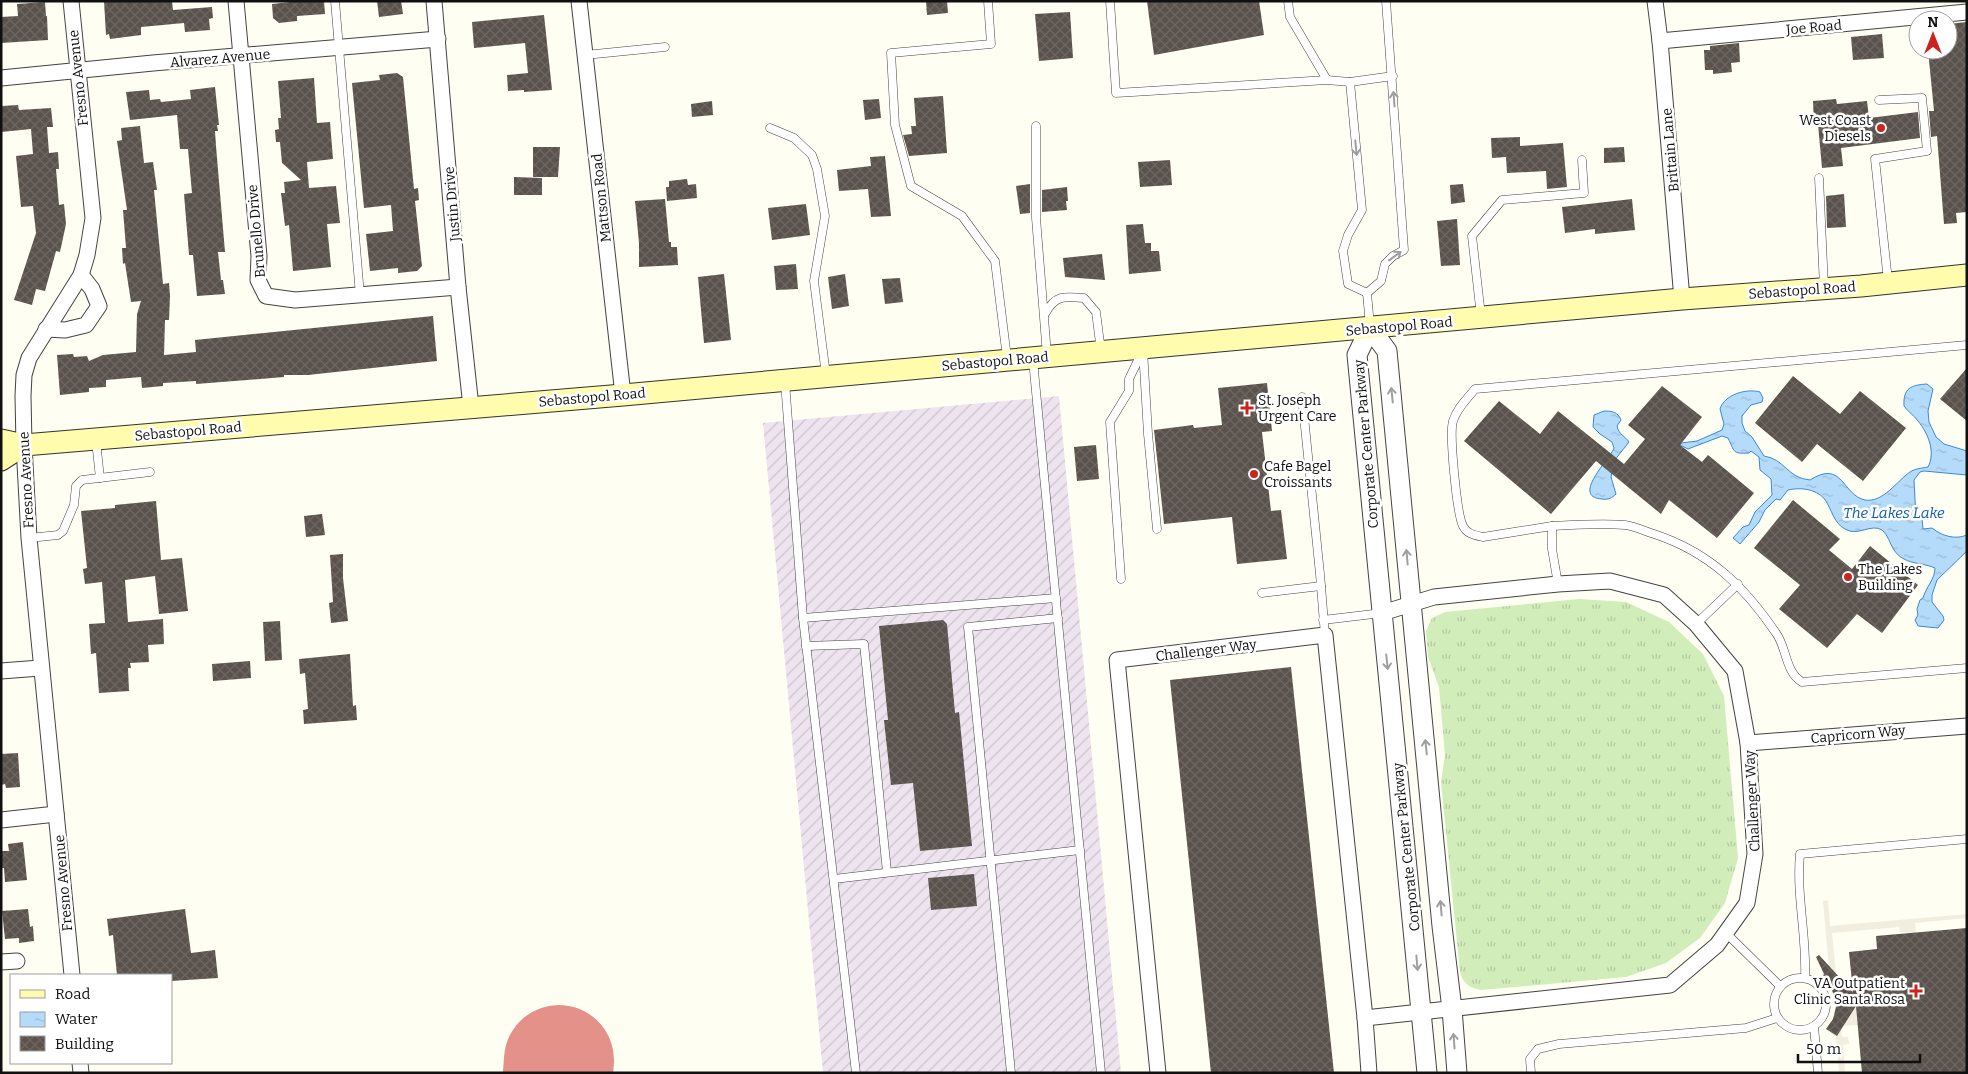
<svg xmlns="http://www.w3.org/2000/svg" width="1968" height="1074" viewBox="0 0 1968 1074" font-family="Bitter,serif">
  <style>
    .industrial { fill: url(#industrial-furrows) }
    .grass { fill: url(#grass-tufts) }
    .plaza { fill: #f1eee0 }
    .water { fill: url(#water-ripples); stroke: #378ad5 }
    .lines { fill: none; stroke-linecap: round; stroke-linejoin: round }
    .runway { stroke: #e49189; stroke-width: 110 }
    .building { fill: url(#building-cross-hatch) }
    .service-casing { stroke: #434343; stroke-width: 9 }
    .minor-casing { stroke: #434343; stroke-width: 17 }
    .tertiary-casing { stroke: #434343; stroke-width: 21 }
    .secondary-casing { stroke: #323232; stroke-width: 23 }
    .service { stroke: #fff; stroke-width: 8 }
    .minor { stroke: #fff; stroke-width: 15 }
    .tertiary { stroke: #fff; stroke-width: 19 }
    .secondary { stroke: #fffcae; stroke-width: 21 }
    .oneway { stroke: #9f9f9f }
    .poi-dot { fill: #ca241f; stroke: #fff; stroke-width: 2 }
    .labels { text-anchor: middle; stroke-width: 5; stroke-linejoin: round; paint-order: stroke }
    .street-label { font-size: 14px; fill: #101010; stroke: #fff }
    .poi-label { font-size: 14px; fill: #101010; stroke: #fff; text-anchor: start }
    .water-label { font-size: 15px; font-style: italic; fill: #105cab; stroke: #fff }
  </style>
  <defs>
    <pattern id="industrial-furrows" width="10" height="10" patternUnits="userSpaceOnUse" patternTransform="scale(1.25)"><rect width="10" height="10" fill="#eee4ef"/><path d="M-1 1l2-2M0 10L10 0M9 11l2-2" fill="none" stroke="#cbc3cc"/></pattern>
    <pattern id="grass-tufts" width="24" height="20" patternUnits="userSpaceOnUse" patternTransform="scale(1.25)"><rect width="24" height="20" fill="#d0edba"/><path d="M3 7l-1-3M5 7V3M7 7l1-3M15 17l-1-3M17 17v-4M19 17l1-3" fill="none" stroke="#b2ca9f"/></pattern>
    <pattern id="water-ripples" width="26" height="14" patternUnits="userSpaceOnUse" patternTransform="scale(1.25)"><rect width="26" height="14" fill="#b5dbfa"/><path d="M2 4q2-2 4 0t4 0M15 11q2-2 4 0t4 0" fill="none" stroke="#9bbbd5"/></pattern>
    <pattern id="building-cross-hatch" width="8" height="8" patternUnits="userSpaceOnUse" patternTransform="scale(1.25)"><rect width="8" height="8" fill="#5a524c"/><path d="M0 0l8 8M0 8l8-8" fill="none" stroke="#6d6661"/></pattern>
  </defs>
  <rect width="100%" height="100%" fill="#fffef3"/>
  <path class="industrial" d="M1059,396L1121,1073H823L763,423Z"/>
  <path class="grass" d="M1579,599L1626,602L1669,622L1703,654L1724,696L1738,858L1725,903L1700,938L1666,963L1626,977L1481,990C1469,988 1463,983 1460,972L1441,782L1445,755L1439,687L1428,657L1426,631L1432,618L1445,612Z"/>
  <path class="plaza" d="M1828,900L1830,926L1967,914V918L1915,923L1916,933L1900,932L1899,927L1832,933L1836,974L1847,994L1863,1000L1868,1024L1844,1026L1841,1030L1842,1037H1848L1849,1044L1843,1045L1845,1073H1839L1836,1037L1829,1031L1837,1019L1839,1008L1830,980L1823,901Z"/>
  <g class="water">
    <path d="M1927,384L1933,389L1928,411L1929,422L1936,437L1944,444L1967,451V475L1924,471L1920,472L1914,480L1916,518H1922L1923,529L1932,528C1942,536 1955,540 1967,535V551L1937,580L1932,595V602L1943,616L1944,620L1938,628L1918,626L1915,620L1918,615L1917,609L1920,600L1923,598C1926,587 1935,579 1935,568C1921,562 1904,565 1894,550C1890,544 1888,535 1882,530C1871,523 1858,537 1845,529C1834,523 1832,511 1826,501C1818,489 1801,487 1788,490L1780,500L1776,499L1765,510L1759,522L1740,544L1733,538L1743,527L1749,525L1755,512L1772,495L1771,479L1760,470L1759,457L1751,451L1749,453C1732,454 1735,452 1728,438L1722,436L1688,449L1680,445L1681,443L1697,441L1722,430L1724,424L1720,409C1724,395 1746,388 1760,392L1763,398L1762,402L1751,405L1742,416V423L1745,431L1752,437L1764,456C1785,459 1787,478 1810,480C1843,459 1842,495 1865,500C1883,503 1897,481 1910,472C1914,469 1922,468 1928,467C1936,452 1928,433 1918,421C1914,415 1908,412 1904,406C1903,388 1911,385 1927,384Z"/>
    <path d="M1604,411C1612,411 1618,412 1621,420L1617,426C1619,435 1625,436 1629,442L1614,461L1611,477L1616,494C1612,498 1608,500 1602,499C1570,497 1611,458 1614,448L1612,442L1600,434L1593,427L1594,415Z"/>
  </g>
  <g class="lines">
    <path class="runway" d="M558,1073L559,1060"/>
  </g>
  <g class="building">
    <path d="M104,1H172L173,10L212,7L213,18L209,19L210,30L185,32L184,23L141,27V35L110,39L109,34L106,35Z"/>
    <path d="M300,1H324L325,14L297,16V21L279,23L273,18L272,4Z"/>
    <path d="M377,1H401L403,14L379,17Z"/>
    <path d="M926,1H947L948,13L927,15Z"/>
    <path d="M1147,1H1259L1264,35L1154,55Z"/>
    <path d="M45,2L46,16H47L48,40L1,43V17L18,16L17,4Z"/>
    <path d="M1070,12L1073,58L1039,61L1035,14Z"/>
    <path d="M544,15L552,90L524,92V90L508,91L507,75L528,73L525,43L474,48L472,22Z"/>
    <path d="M1967,22V212L1956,213L1957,223L1944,224L1937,136L1931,137L1929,111H1934L1928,50H1948V24Z"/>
    <path d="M1882,34L1884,58L1853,60L1851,37Z"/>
    <path d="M1739,43L1740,62L1731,63L1732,72L1713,74V70H1705L1704,50H1710V46Z"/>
    <path d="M397,73L403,77L414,189L418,188L419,200L415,201L422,266L417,271L398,273V268L370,271L366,234L393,231L391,205L364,208L352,83L380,80L379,75Z"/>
    <path d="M314,78L317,123L330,122L333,159L307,162L309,188L336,186L340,223L327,224L331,267L293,271L289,225L285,226L281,193H285L284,182L301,180L282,163L280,142H276L275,130L279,129L278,118H281L278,81Z"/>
    <path d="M215,87L219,125H217L218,131H215L216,146L225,252H218L221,280H223L225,294L197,296L193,255H189L184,194L192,193L188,149H180L177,115L130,120L126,92L149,90L150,100L160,99L161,102L191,99L190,90Z"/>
    <path d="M943,96L947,153L909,156L903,135L912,134L911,126H916L914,98Z"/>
    <path d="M879,99L881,118L865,120L863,100Z"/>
    <path d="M1836,99L1837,104L1867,101L1869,118L1918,112L1920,138L1841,148L1843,166L1822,168L1818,124L1814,125L1813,101Z"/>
    <path d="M712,101L713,115L692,117L691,104Z"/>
    <path d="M18,105L19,110L51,108L53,127H47L49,153L58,152L59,169H56L59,205L64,204L66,224L60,252L56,251L45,291L36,289L32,305L14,300L36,233L33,206L21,207L16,156L33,154L31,129L1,132L2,106Z"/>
    <path d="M140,126L144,163L153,162L157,190H154L163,284L169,283L170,296L169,320H165L164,355L196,352L195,340L433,316L437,361L308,375H284V377L247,380L196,384V381L163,383V386L142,388L141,377L106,380V387L89,388V392L60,395L57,355L73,354L74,357L87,356L89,361L103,355L136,352L137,314L141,301L131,302L125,263L123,264L122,248H126L123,210H127L117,141L122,140L121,128Z"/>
    <path d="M1520,137V146L1563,143L1567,187L1547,189L1546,171L1507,173L1506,157L1492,158L1491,138Z"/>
    <path d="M533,147H560L558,177H533Z"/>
    <path d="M1624,147L1625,162L1604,163V148Z"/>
    <path d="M885,156L891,216L871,217L868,189L839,191L837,170L871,166L870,157Z"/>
    <path d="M1170,160L1172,185L1140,187L1138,162Z"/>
    <path d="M514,177L542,178V195H514Z"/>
    <path d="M687,179L688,185L696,184L697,198L667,201L666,187H669V181Z"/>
    <path d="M1030,184V213L1020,214L1016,186Z"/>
    <path d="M1463,184L1465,202L1451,204L1450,185Z"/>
    <path d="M1067,187L1068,201H1066L1067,210L1042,212V190Z"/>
    <path d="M1844,194L1846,227L1827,228L1826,196Z"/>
    <path d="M665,199L669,242H671V247H677L678,265L639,267V243L635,201Z"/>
    <path d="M1632,199L1635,230L1595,234V229L1565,233L1562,207Z"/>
    <path d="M806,204L810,235L772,240L768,208Z"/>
    <path d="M1457,219L1460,265L1441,266L1437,221Z"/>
    <path d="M1143,224L1145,243H1151V251H1159L1161,271L1129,274L1126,225Z"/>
    <path d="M1102,254L1105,280L1065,277L1063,258Z"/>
    <path d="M796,264L798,289L776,290L774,266Z"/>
    <path d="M724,274L731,340L704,343L698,277Z"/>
    <path d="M845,274L849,306L832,309L828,277Z"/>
    <path d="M900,278L903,302L885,304L882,279Z"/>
    <path d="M1967,368V421L1940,399Z"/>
    <path d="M1793,376L1840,414L1860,391L1906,428L1863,481L1817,444L1802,462L1755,423Z"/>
    <path d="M1267,383L1272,431L1262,432L1271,511L1281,510L1287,559L1237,564L1232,517L1164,524L1154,430L1193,425L1194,428L1222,425L1218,388Z"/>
    <path d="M1662,386L1702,417L1680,445L1702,462L1708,455L1754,493L1717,538L1669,500L1661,514L1596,461L1551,514L1464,441L1499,401L1540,434L1558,411L1624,464L1645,439L1628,425Z"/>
    <path d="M1096,445L1099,479L1077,481L1074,447Z"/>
    <path d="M1793,500L1840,539L1829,550L1852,569L1870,546L1918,585L1882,633L1857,614L1827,648L1779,609L1800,585L1754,548Z"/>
    <path d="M156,501L161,560L182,558L188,611L159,614L155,576L125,580L128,622L163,619L164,644L148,645L149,662L130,663L131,668H128L129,691L99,693L96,653L91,654L89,624L105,623L102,582L85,584L83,569L87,568L81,511L115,508V505Z"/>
    <path d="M322,514L325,535L306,537L304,516Z"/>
    <path d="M343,554V578L348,621L331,623L329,603L333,602L330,555Z"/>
    <path d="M943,620L947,624L955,713L959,712L972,846L920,851L913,783L891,785L884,720H888L879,626Z"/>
    <path d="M280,621L282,660L265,661L263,622Z"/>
    <path d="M350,654L353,706L356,705L357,720L304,724L303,710L308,709L305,673L300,674L299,659Z"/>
    <path d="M250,661L251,678L213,681L212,664Z"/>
    <path d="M1291,667L1334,1073H1211L1170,680Z"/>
    <path d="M18,753L20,787L6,788L5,784L1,785V754Z"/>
    <path d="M23,842L27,880L5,882L4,868H1V851H9L8,844Z"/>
    <path d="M974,874L977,906L931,910L928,878Z"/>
    <path d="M28,909L30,927L33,926L34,941L19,943V938L5,939L2,911Z"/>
    <path d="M185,909L191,953L215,950L218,978L171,981V975H117L113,935L109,936L107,919Z"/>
    <path d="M1967,928V1073H1862L1856,1006L1837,1036L1826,1029L1833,1019L1836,1007L1834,995L1829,984L1822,977L1824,974L1816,957L1819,955L1853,992L1849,952L1877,949L1876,936Z"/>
  </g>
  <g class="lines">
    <g class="service-casing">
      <g id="service">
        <path d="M335,1L360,295"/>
        <path d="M988,1L991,44L891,53L895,125L911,186L962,216L995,261L1007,358"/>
        <path d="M1110,1L1116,93L1327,80L1350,82L1393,76"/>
        <path d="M1288,1L1290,17L1327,80"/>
        <path d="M585,55L665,47"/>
        <path d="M1350,82L1362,210L1348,235L1343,251L1348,284L1367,293"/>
        <path d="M1879,100L1922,98L1927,151L1875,159L1888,281"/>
        <path d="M1036,126V218L1047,355"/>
        <path d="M770,128L794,138L812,155L817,169L825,216L814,281L826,375"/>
        <path d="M1819,178L1824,287"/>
        <path d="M1367,293L1381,281L1385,264L1393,256L1404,250L1386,1"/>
        <path d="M1367,293L1370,326"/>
        <path d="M1045,314C1055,295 1064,296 1084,298L1096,312L1101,351"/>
        <path d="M1481,316L1472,236L1502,200L1584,193L1582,160"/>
        <path d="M1143,350L1148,434L1157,529"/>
        <path d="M1033,360L1101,1073"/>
        <path d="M785,382L803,618L1056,598"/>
        <path d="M1302,397L1320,574L1325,635"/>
        <path d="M96,441L100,478"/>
        <path d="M1552,526C1576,525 1601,523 1625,525C1634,526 1645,531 1654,534C1709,552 1744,586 1776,633C1787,648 1785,672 1802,682L1967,668"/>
        <path d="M29,538L58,535L63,531L74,505L76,486L82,480L150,472"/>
        <path d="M1121,579L1110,422L1129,391V379L1143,350"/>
        <path d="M1558,584L1552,549V526L1483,537C1474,535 1467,534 1463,526C1457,515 1449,434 1453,421C1457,408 1467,399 1475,389L1967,345"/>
        <path d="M1262,593L1321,586"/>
        <path d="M803,618L856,1073"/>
        <path d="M1323,620L1382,613"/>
        <path d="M1696,624L1738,584"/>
        <path d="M806,646L864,644L887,872"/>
        <path d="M834,879L1080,850"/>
        <path d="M1726,933L1780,986"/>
        <circle cx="1800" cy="1004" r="26"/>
        <path d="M1805,978C1807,937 1796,895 1800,854L1967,839"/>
        <path d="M1814,1026L1818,1073"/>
        <path d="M1011,1073L968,627L1058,618"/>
        <path d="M1531,1073L1530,1059L1538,1049L1559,1044L1746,1028L1777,1018"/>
      </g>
    </g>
    <g class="minor-casing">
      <g id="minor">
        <path d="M71,1L93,218L87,255L81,275L29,358L24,375L23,396L24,445L29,538L72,975"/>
        <path d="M236,1L259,256L258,280L266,296L295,300L458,287"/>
        <path d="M434,1L458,287L471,407"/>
        <path d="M579,1L623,395"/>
        <path d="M1655,1L1660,41L1682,299"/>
        <path d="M1660,41L1967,12"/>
        <path d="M1,78L153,63L438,39"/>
        <path d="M46,329L65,330L86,325L99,306L92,289L81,275"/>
        <path d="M1,671L40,668"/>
        <path d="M1748,743L1967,726"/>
        <path d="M1,820L56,814"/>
        <path d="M1,962L17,961"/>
        <path d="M1365,1018L1670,985L1717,945L1747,903L1755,854L1748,743L1735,671L1696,624L1664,595L1610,581L1558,584L1434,597L1382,613"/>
        <path d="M80,1063L81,1073"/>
        <path d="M1158,1073L1117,660L1325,635L1365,1018L1369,1073"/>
      </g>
    </g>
    <g class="tertiary-casing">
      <path id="tertiary" d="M1427,1073L1357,355L1370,328L1387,351L1442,926L1452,1009L1457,1073"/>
    </g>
    <g class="secondary-casing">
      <g id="secondary">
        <path d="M1,440L24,445L623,395L1682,299L1861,286L1967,275"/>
        <path d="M1,460L24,445"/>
      </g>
    </g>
    <use href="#service" class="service"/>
    <use href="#minor" class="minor"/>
    <use href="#tertiary" class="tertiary"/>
    <use href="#secondary" class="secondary"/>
  </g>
  <defs><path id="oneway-shaft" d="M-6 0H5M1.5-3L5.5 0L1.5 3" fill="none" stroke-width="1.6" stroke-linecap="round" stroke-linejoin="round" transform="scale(1.25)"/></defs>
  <g class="oneway">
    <use href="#oneway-shaft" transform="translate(1394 99) rotate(-94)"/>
    <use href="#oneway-shaft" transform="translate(1356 148) rotate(84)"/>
    <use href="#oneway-shaft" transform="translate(1395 256) rotate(-36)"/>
    <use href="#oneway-shaft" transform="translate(1392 395) rotate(-96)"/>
    <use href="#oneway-shaft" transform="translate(1407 557) rotate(-95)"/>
    <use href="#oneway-shaft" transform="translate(1387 662) rotate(84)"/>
    <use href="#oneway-shaft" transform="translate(1426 747) rotate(-96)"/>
    <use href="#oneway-shaft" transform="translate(1441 908) rotate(-95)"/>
    <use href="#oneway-shaft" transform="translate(1417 963) rotate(85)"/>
    <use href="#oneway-shaft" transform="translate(1454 1041) rotate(-94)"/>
  </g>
  <g class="poi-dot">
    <circle cx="1881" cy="128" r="5"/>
    <path d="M1244.5 400.5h5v5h5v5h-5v5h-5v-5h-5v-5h5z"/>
    <circle cx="1254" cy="474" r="5"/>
    <circle cx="1848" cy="577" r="5"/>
    <path d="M1913.5 983.5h5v5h5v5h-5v5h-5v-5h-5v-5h5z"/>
  </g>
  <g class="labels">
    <g class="street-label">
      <text transform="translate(1814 27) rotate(-5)" y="5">Joe Road</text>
      <text transform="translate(220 58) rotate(-5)" y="5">Alvarez Avenue</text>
      <text transform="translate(78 78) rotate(-96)" y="5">Fresno Avenue</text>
      <text transform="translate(1670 150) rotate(-95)" y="5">Brittain Lane</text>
      <text transform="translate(601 198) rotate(-96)" y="5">Mattson Road</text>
      <text transform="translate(452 204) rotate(-95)" y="5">Justin Drive</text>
      <text transform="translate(256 231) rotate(-95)" y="5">Brunello Drive</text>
      <text transform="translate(1802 290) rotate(-4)" y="5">Sebastopol Road</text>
      <text transform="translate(1399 326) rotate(-5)" y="5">Sebastopol Road</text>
      <text transform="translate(995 361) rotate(-5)" y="5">Sebastopol Road</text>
      <text transform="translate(592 397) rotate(-5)" y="5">Sebastopol Road</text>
      <text transform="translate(188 431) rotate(-5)" y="5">Sebastopol Road</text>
      <text transform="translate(1366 444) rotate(-95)" y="5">Corporate Center Parkway</text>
      <text transform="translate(26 480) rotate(-93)" y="5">Fresno Avenue</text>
      <text transform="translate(1206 650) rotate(-7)" y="5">Challenger Way</text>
      <text transform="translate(1858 734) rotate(-5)" y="5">Capricorn Way</text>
      <text transform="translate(1752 801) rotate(-93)" y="5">Challenger Way</text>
      <text transform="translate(1406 847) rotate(-96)" y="5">Corporate Center Parkway</text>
      <text transform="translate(63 883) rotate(-95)" y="5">Fresno Avenue</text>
    </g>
    <g class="poi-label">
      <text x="1871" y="125" text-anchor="end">West Coast<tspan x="1871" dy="16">Diesels</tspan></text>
      <text x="1258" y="405">St. Joseph<tspan x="1258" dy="16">Urgent Care</tspan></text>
      <text x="1264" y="471">Cafe Bagel<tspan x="1264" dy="16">Croissants</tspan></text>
      <text x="1858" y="574">The Lakes<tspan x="1858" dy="16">Building</tspan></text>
      <text x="1905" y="988" text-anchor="end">VA Outpatient<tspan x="1905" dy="16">Clinic Santa Rosa</tspan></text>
    </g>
    <g class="water-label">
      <text x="1894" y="518">The Lakes Lake</text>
    </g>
  </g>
  <rect width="1968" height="1074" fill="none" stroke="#101010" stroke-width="5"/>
  <rect x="10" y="974" width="162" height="90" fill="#ffffff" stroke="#9f9f9f"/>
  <rect x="20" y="990" width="25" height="8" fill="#fffcae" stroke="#9f9f9f"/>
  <text x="55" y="999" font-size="15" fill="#101010">Road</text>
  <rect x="20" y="1012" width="25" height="15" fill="url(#water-ripples)" stroke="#9f9f9f"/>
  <text x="55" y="1024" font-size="15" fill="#101010">Water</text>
  <rect x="20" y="1036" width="25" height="15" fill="url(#building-cross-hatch)" stroke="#9f9f9f"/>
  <text x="55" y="1049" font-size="15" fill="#101010">Building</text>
  <g transform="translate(1933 35)"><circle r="24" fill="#ffffff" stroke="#9f9f9f"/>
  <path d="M0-4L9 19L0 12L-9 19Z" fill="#ca241f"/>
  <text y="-8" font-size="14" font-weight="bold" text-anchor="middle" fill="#101010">N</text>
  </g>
  <path d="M1798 1054v8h122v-8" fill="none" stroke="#101010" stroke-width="2.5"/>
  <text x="1806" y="1054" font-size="15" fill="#101010" stroke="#ffffff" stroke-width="4" paint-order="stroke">50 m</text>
</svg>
